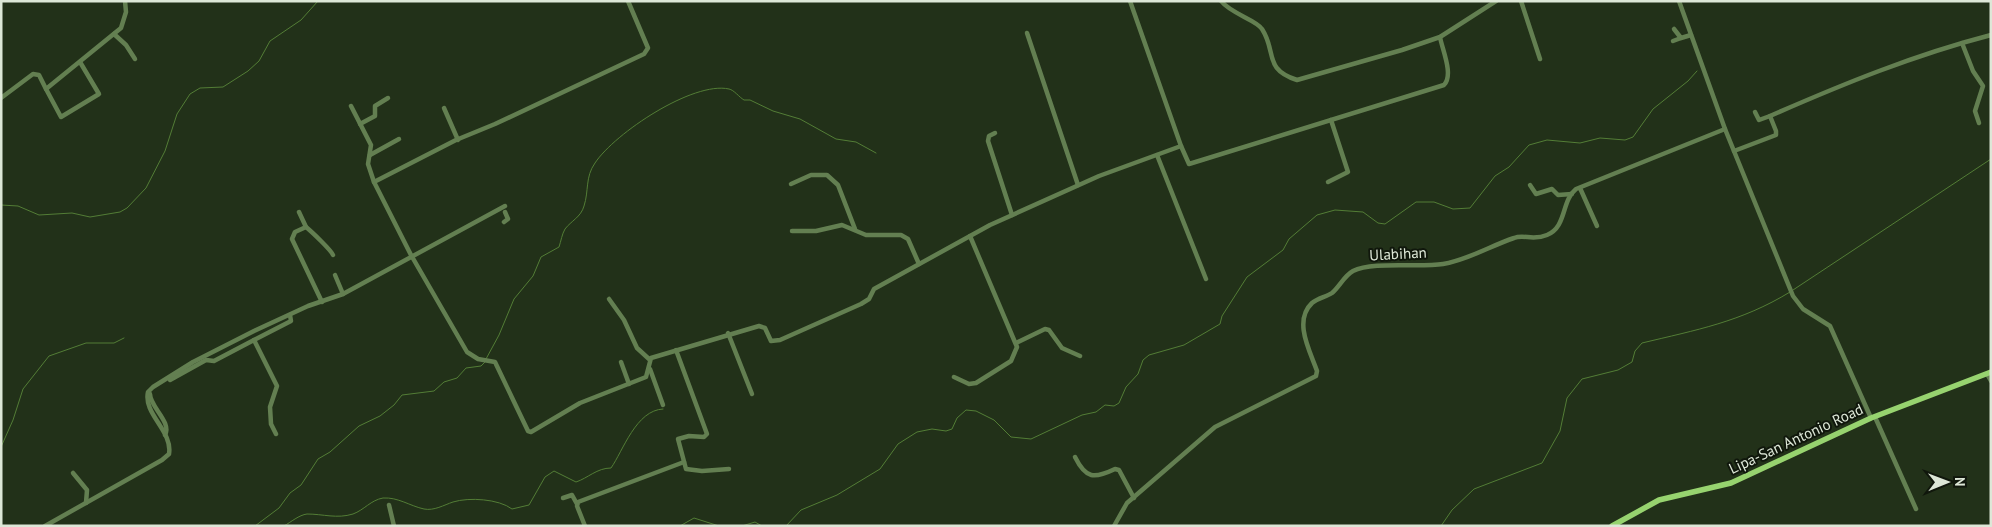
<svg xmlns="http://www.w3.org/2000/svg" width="1992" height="527" viewBox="0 0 1992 527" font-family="'PT Sans',sans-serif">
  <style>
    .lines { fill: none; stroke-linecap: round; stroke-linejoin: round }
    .stream { stroke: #537d36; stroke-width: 1 }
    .minor { stroke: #637f51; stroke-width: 4.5 }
    .major { stroke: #97d36f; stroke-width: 5.5 }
    .labels { text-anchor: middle; stroke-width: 4; stroke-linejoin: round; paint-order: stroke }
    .street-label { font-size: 15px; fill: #dde7d7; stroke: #10170c }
  </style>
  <rect width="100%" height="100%" fill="#223119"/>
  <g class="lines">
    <g class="stream">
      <path d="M1,205L18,206L39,215L72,213L90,217L120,212L127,208L146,188L165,151L177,114L190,94L200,88L223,87L248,71L259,61L270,41L301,20L318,1"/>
      <path d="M1793,290L1991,159"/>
      <path d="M486,359L499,335L514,299L533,276L541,257L559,247C561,241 562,234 565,229C571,221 581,217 584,206C589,191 585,177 595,163C615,133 693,81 729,89C734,90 739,97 744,100H750L773,111L800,119L836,139L856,142L876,153"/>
      <path d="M1,447L13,420L23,389L49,356L86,343H114L124,338"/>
      <path d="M255,526L279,508L290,493L301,485L318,459L330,452L359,426L380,416L394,405L402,395L434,391L444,382L457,378L466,368L481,366L485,362"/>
      <path d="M284,526C291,522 299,515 307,514C323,514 337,519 353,514C364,510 371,500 383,498C398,497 410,506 424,509C434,511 444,505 453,502C469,497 499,499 512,509L529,505L545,477L554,471L576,482C588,478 597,468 611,468C623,451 636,410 663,409"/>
      <path d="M680,526L694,518L719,526"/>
      <path d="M742,526L755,522L762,526"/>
      <path d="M786,526L801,510L837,495L880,469L898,444L917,432L932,429L946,431L952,429L957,418L966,410L976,411L994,420L1011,437L1031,439L1082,415L1096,412L1105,405L1114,406L1119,403L1126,387L1138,374L1143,360L1149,355L1184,345L1220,324L1222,316L1247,277L1283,250L1289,239L1317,215L1335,210L1363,212L1378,223L1385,224L1416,202H1434L1453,209L1470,208L1495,176L1509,167L1529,145L1547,140L1580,143L1600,138L1625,140L1633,137L1653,109L1688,81L1697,71"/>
      <path d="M1441,526L1452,510L1474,489L1542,463L1560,431L1567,398L1582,379L1618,370L1632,362L1635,351L1642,343C1696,330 1741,322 1790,292"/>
    </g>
    <g class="minor">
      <path d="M1130,1L1181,146L1189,164L1444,85C1454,75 1442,49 1440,37"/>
      <path d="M1221,1C1231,14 1257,20 1262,29C1277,52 1263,69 1297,80L1402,50L1440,37L1496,1"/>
      <path d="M1521,1L1540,59"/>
      <path d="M1679,1L1725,129L1793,296L1803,309L1830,326L1871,418"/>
      <path d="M1674,29L1681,38L1691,35"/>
      <path d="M1027,33L1078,185"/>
      <path d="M114,34L126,45L135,59"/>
      <path d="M1673,41L1681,38"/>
      <path d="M1962,43L1973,71L1983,86L1975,111L1979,123"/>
      <path d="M46,89L61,117L99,94L80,62"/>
      <path d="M1,98L33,74L39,75L46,89L121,28L126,12L125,1"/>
      <path d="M351,106L371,145L368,164L374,182L411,255L467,352L478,359L495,362L528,431L531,432L580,403L646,377L651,358L759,326L765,328L771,341L780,340L861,304L869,299L874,289L990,225L1099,176L1181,146"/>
      <path d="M444,108L458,140"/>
      <path d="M1755,112L1759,120L1770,116"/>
      <path d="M360,124L375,116V106L388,98"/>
      <path d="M995,133L989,136L988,141L1012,215"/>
      <path d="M1734,151L1776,135V131L1770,116C1843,84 1914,55 1991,35"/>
      <path d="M370,155L399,139"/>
      <path d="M1157,155L1206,279"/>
      <path d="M374,182L456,140L495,124L644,54L648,48L628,1"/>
      <path d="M1328,182L1348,172L1331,120"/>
      <path d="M791,184L811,175H827L838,185L855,229"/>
      <path d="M1530,185L1536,194L1552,189L1558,195L1572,194"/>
      <path d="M1580,188L1597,226"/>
      <path d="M299,212L306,227L295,232L292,239L322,302"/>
      <path d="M504,222L508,219L505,212"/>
      <path d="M306,227C312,232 331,250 333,255"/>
      <path d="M792,231H816L842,225L866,235H901L908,239L919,264"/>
      <path d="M335,275L343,294"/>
      <path d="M609,299L624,320L637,348L649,359"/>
      <path d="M728,333L752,394"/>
      <path d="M1016,343L1045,329L1049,330L1062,348L1080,356"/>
      <path d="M676,350L707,434L704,437L689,436L678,439L686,469L702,471L729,469"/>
      <path d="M621,362L629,384"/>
      <path d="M650,369L663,405"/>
      <path d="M1987,374L1991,381"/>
      <path d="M954,377L969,384L976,383L1011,361L1017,347L970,236"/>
      <path d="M170,380L206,360L214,361L254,340"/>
      <path d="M150,394C150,407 172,422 165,435"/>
      <path d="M1875,417L1916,509"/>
      <path d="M276,434L271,424L270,407L277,386L254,340L291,321L290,315"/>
      <path d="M1075,457C1086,479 1094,479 1115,469L1119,470L1134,498"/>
      <path d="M73,473L87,490L86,503"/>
      <path d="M563,498L572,495L577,504"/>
      <path d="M389,505L394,526"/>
      <path d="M45,526L162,460L169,454C173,431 143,414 148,392L153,387L193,362L254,331L308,306L343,294L505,206"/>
      <path d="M585,526L577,506L578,502L684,462"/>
      <path d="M1114,526L1127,503L1215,427L1316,376L1317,371C1310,351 1293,321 1312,303C1318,298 1326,297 1332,293C1340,286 1344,276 1353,271C1373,261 1419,268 1443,264C1468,260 1490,246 1514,238C1524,234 1533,241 1547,235C1567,227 1561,201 1576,189L1725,129"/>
    </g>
    <path class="major" d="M1612,526L1659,500L1731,483L1871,418L1991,372"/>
  </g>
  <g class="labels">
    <g class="street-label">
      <text transform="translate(1398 254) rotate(-3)" y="5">Ulabihan</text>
      <text transform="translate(1796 439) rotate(-25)" y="5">Lipa-San Antonio Road</text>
    </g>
  </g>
  <rect width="1992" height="527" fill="none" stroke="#dde7d7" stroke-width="5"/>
  <g transform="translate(1947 482) rotate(89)" stroke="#10170c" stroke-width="4" paint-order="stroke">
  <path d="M0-4L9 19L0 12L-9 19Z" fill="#dde7d7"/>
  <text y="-8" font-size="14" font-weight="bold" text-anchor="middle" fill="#dde7d7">N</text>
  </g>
</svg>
